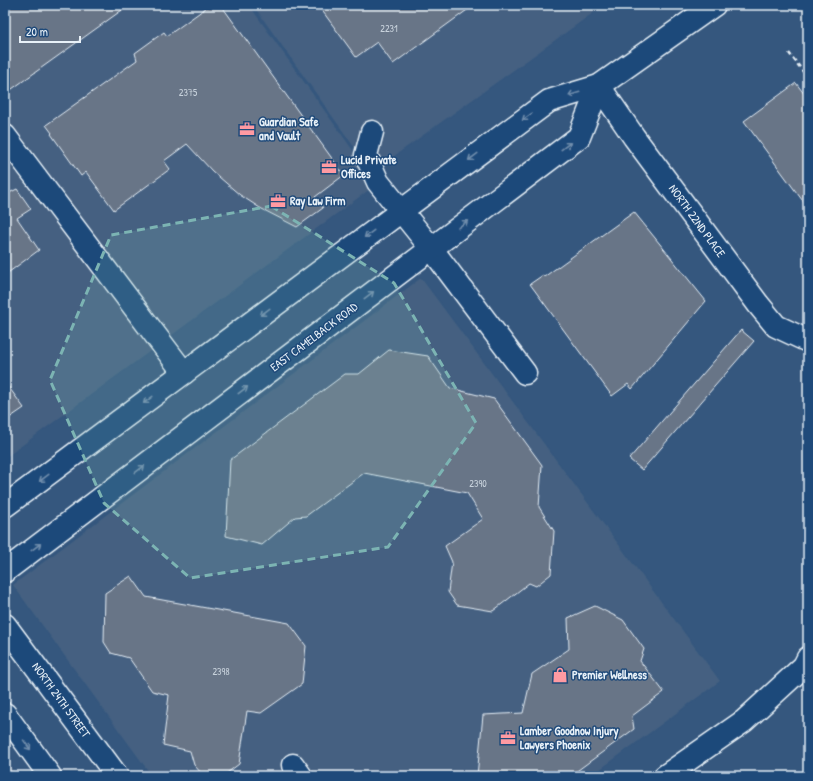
<svg xmlns="http://www.w3.org/2000/svg" width="813" height="781" viewBox="0 0 813 781" font-family="'Patrick Hand',sans-serif">
  <style>
    .built { fill: #446081 }
    .building { fill: #687487; stroke: #e8f1f8 }
    .lines { fill: none; stroke-linecap: round; stroke-linejoin: round }
    .minor-casing { stroke: #e8f1f8; stroke-width: 25 }
    .major-casing { stroke: #e8f1f8; stroke-width: 25 }
    .path { stroke: #e8f1f8; stroke-width: 2.5; stroke-dasharray: 4 3; stroke-linecap: butt }
    .minor { stroke: #1f4a7a; stroke-width: 22 }
    .major { stroke: #1f4a7a; stroke-width: 22 }
    .oneway { stroke: #6f8dac }
    .marked { fill: #7cb4b3; fill-opacity: 0.2; stroke: #7cb4b3; stroke-width: 3; stroke-dasharray: 8 5; stroke-linejoin: round }
    .labels { text-anchor: middle; stroke-width: 3; stroke-linejoin: round; paint-order: stroke }
    .number-label { font-size: 10px; fill: #c8d2dc }
    .poi-label { font-size: 12px; font-weight: bold; fill: #e8f1f8; stroke: #1f4a7a; text-anchor: start }
    .street-label { font-size: 12px; fill: #e8f1f8; stroke: #1f4a7a }
  </style>
  <rect width="100%" height="100%" fill="#35577e"/>
  <filter id="ink" filterUnits="userSpaceOnUse"><feTurbulence type="fractalNoise" baseFrequency=".025" numOctaves="2"/><feDisplacementMap in="SourceGraphic" scale="8" xChannelSelector="R" yChannelSelector="G"/><feConvolveMatrix kernelMatrix="1 2 1 2 8 2 1 2 1" color-interpolation-filters="sRGB"/></filter>
  <g filter="url(#ink)">
    <g class="built">
      <path d="M5,5H249L377,184L5,458Z"/>
      <path d="M253,5H604L372,172Z"/>
      <path d="M421,278L720,681L591,776H152L13,585Z"/>
      <path d="M5,759L17,776H5Z"/>
    </g>
    <g class="building">
      <path d="M5,5H129L5,94Z"/>
      <path d="M210,5H221L344,175L315,197L323,208L297,227L260,208L240,195L212,171L187,144L164,161L170,169L114,210L86,172L81,176L51,134L52,133L46,125L137,60L135,53L164,32L167,36Z"/>
      <path d="M318,5H474L393,64L377,42L356,57Z"/>
      <path d="M796,83L808,99V208L744,121Z"/>
      <path d="M17,189L31,209L17,218L39,250L5,275V195Z"/>
      <path d="M634,212L706,301L632,389L628,384L612,396L530,284L543,275L544,277Z"/>
      <path d="M741,330L754,341L642,470L629,459Z"/>
      <path d="M389,350L428,356L450,388L494,399L542,465L539,507L554,531L551,574L536,586L529,583L493,611L457,605L448,592L452,562L445,546L483,519L467,493L364,473L306,516L295,517L262,545L226,536L230,460L345,374H359Z"/>
      <path d="M5,382L24,408L5,421Z"/>
      <path d="M131,576L146,597L289,623L306,646L302,684L261,713L247,711L239,764L223,776L203,775L194,765L190,751L163,745L169,695L152,691L129,658L111,653L104,642L105,593Z"/>
      <path d="M595,606L623,620L644,649L640,661L664,692L632,716L634,729L570,776H477L483,715L523,713L532,674L569,649L568,618Z"/>
    </g>
    <g class="lines">
      <g class="minor-casing">
        <g id="minor">
          <path d="M599,86L634,137L758,304L776,326L808,341"/>
          <path d="M372,132L366,155L378,182L431,248L525,373"/>
          <path d="M5,136L184,373"/>
          <path d="M293,765L301,776"/>
          <path d="M665,776L744,721L804,666L808,658"/>
        </g>
      </g>
      <g class="major-casing">
        <g id="major">
          <path d="M5,506L549,101L599,86L714,5"/>
          <path d="M5,571L579,137L599,86"/>
          <path d="M5,625L117,776"/>
          <path d="M5,714L50,776"/>
        </g>
      </g>
      <g class="path">
        <path d="M806,41L808,43"/>
        <path d="M789,53L808,78"/>
      </g>
      <use href="#minor" class="minor"/>
      <use href="#major" class="major"/>
    </g>
    <defs><path id="oneway-shaft" d="M-6 0H5M1.5-3L5.5 0L1.5 3" fill="none" stroke-width="1.6" stroke-linecap="round" stroke-linejoin="round"/></defs>
    <g class="oneway">
      <use href="#oneway-shaft" transform="translate(574 94) rotate(163)"/>
      <use href="#oneway-shaft" transform="translate(527 117) rotate(144)"/>
      <use href="#oneway-shaft" transform="translate(566 146) rotate(-37)"/>
      <use href="#oneway-shaft" transform="translate(473 157) rotate(143)"/>
      <use href="#oneway-shaft" transform="translate(463 224) rotate(-37)"/>
      <use href="#oneway-shaft" transform="translate(369 234) rotate(143)"/>
      <use href="#oneway-shaft" transform="translate(369 295) rotate(-37)"/>
      <use href="#oneway-shaft" transform="translate(265 312) rotate(143)"/>
      <use href="#oneway-shaft" transform="translate(243 390) rotate(-37)"/>
      <use href="#oneway-shaft" transform="translate(148 400) rotate(143)"/>
      <use href="#oneway-shaft" transform="translate(140 469) rotate(-37)"/>
      <use href="#oneway-shaft" transform="translate(44 478) rotate(143)"/>
      <use href="#oneway-shaft" transform="translate(36 547) rotate(-37)"/>
      <use href="#oneway-shaft" transform="translate(27 745) rotate(54)"/>
    </g>
  </g>
  <path class="marked" d="M271,206L394,283L476,423L388,547L190,578L104,503L50,380L111,235Z"/>
  <defs>
    <g id="office-bare" transform="scale(1.2)"><path d="M-6-3h4V-5.5h4V-3h4V5H-6ZM-1-4.5V-3h2v-1.5ZM-6 0V1H6V0Z" fill="#ff9aa2" stroke="#1f4a7a" stroke-width="2.5" paint-order="stroke"/></g>
    <g id="shop-bare" transform="scale(1.2)"><path d="M-5-2.5h2.3a2.7 3.5 0 0 1 5.4 0H5L5.5 6h-11ZM-1.5-2.5h3a1.5 2.3 0 0 0-3 0Z" fill="#ff9aa2" stroke="#1f4a7a" stroke-width="2.5" paint-order="stroke"/></g>
  </defs>
  <g fill-rule="evenodd">
    <use href="#office-bare" x="247" y="129"/>
    <use href="#office-bare" x="329" y="167"/>
    <use href="#office-bare" x="278" y="201"/>
    <use href="#shop-bare" x="560" y="675"/>
    <use href="#office-bare" x="508" y="738"/>
  </g>
  <g class="labels">
    <g class="number-label">
      <text x="389" y="32">2231</text>
      <text x="188" y="96">2375</text>
      <text x="478" y="487">2390</text>
      <text x="221" y="675">2398</text>
    </g>
    <g class="poi-label">
      <text x="259" y="126">Guardian Safe<tspan x="259" dy="14">and Vault</tspan></text>
      <text x="341" y="164">Lucid Private<tspan x="341" dy="14">Offices</tspan></text>
      <text x="290" y="205">Ray Law Firm</text>
      <text x="572" y="679">Premier Wellness</text>
      <text x="520" y="735">Lamber Goodnow Injury<tspan x="520" dy="14">Lawyers Phoenix</tspan></text>
    </g>
    <g class="street-label">
      <text transform="translate(697 221) rotate(54)" y="4">NORTH 22ND PLACE</text>
      <text transform="translate(314 337) rotate(-37)" y="4">EAST CAMELBACK ROAD</text>
      <text transform="translate(61 700) rotate(54)" y="4">NORTH 24TH STREET</text>
    </g>
  </g>
  <rect width="813" height="781" fill="none" stroke="#1f4a7a" stroke-width="20"/>
  <rect x="10" y="10" width="793" height="761" fill="none" stroke="#e8f1f8" stroke-width="1.5" filter="url(#ink)"/>
  <path d="M20 36v6h60v-6" fill="none" stroke="#e8f1f8" stroke-width="2"/>
  <text x="26" y="36" font-size="12" fill="#e8f1f8" stroke="#1f4a7a" stroke-width="3" paint-order="stroke">20 m</text>
</svg>
